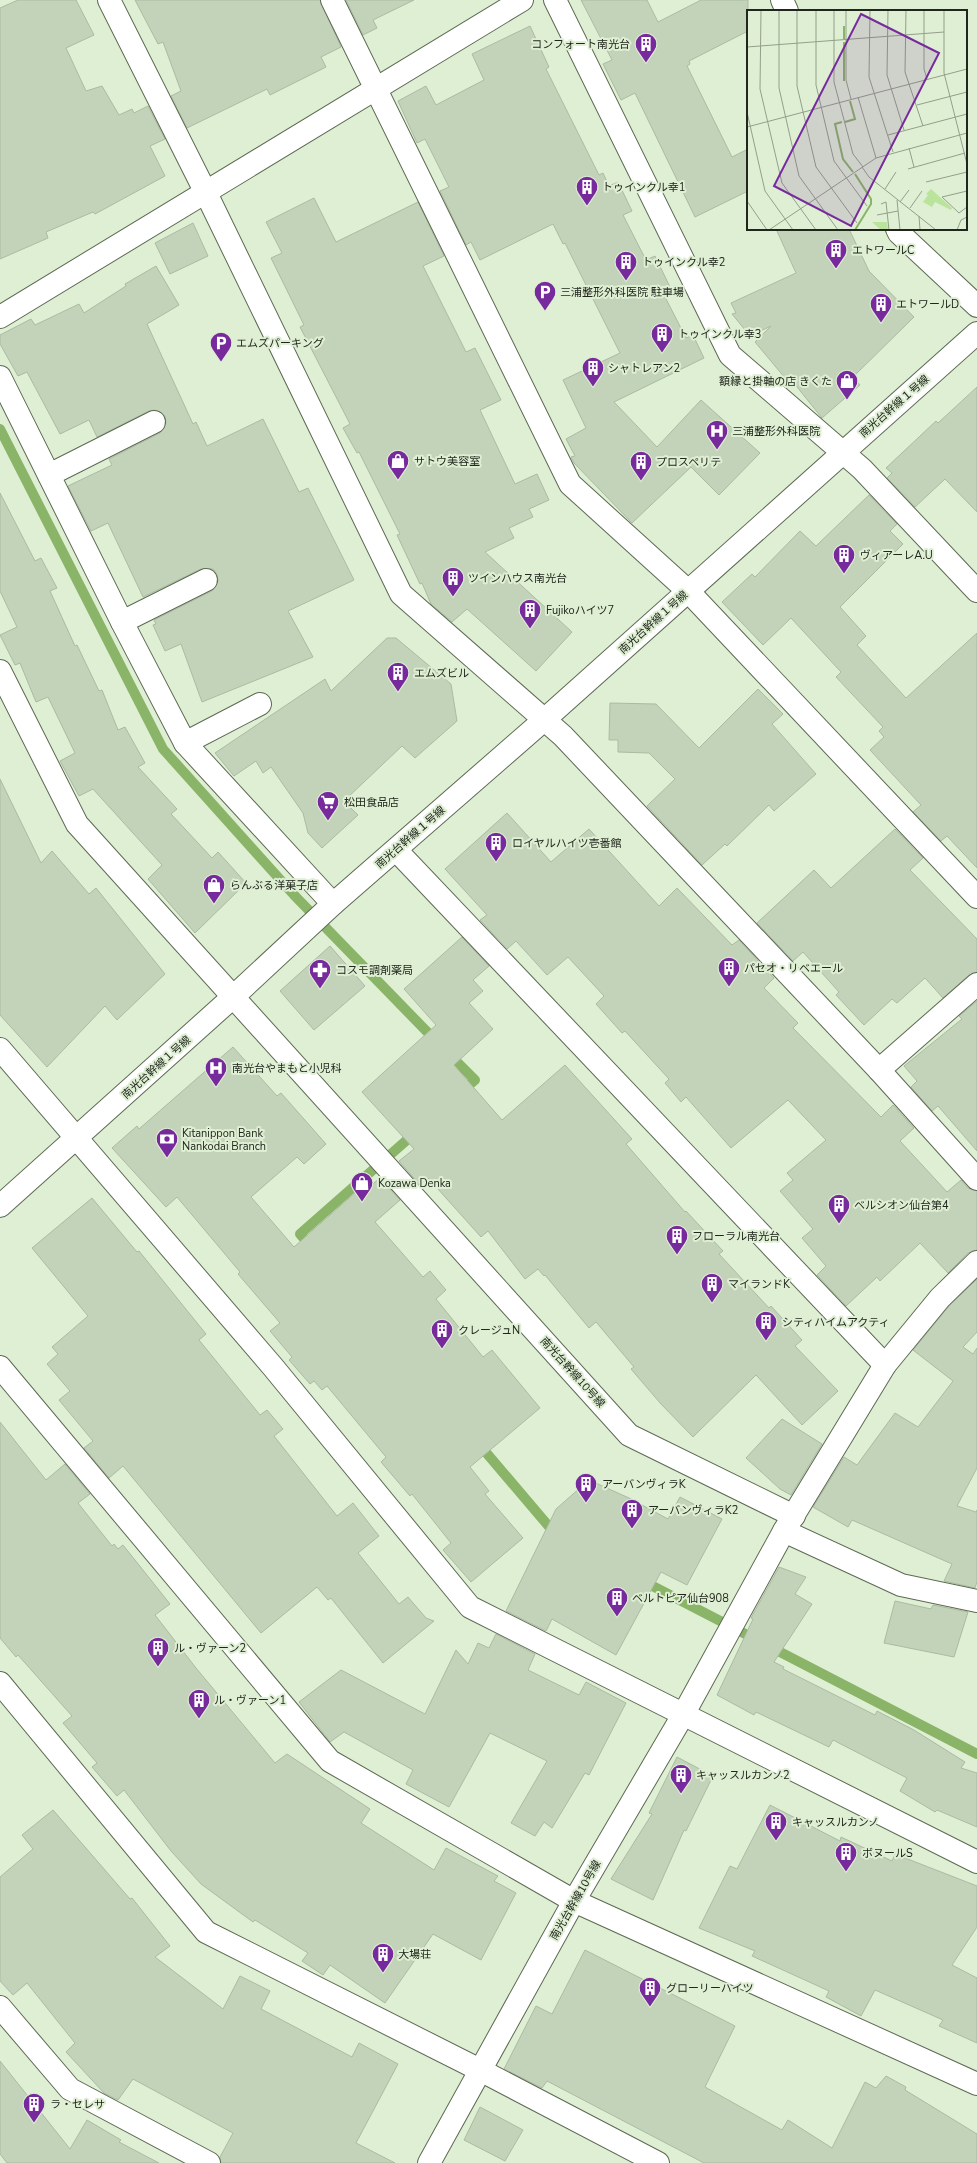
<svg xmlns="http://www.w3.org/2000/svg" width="977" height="2163" viewBox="0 0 977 2163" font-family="'Nunito Sans','Noto Sans JP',sans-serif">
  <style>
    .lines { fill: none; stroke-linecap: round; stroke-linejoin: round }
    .stream { stroke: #8ab468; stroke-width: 10 }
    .building { fill: #c3d3b9; stroke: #abbba1 }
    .minor-casing { stroke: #5d6a53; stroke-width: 24 }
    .minor { stroke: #fff; stroke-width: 22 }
    .labels { text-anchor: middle; stroke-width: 4; stroke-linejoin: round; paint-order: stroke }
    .poi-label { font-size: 11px; fill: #20261c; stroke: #dfefd4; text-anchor: start }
    .street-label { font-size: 11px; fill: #20261c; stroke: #dfefd4 }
    .inset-river { fill: none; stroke: #8ab468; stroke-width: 2 }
    .inset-road { fill: none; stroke: #939f8a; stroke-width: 1 }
    .view { fill: #772a9c; fill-opacity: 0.15; stroke: #772a9c; stroke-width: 2 }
    .inset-edge { fill: none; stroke: #20261c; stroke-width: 2 }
  </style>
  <rect width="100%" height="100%" fill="#dfefd4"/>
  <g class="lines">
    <g class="stream">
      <path d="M0,429L163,749L294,895L437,1042"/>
      <path d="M448,1053L475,1080L461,1092"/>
      <path d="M312,1248L300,1234L416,1132"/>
      <path d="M478,1443L557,1536"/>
      <path d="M641,1580L977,1754"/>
    </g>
  </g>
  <g class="building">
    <path d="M18,0H76L94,35L66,48L86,91L102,86L119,115L132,109L134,113L148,106L165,139L150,146L165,176L95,214L93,212L46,232L48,238L0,259V8Z"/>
    <path d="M135,0H320L341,47L321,57L326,67L270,95L267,89L187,128L171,96L181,91L163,42L158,44Z"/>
    <path d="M346,0H414L373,20L377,28L363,35Z"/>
    <path d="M581,0H647L658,22L701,0H748V31L689,61L690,64L687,66L732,157L748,149V191L695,217L635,93L621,100L603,64L612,60Z"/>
    <path d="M530,26L549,67L546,69L599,175L603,173L609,186L618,182L632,211L623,215L646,260L655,256L670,287L662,291L686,338L693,335L704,358L614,402L657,447L701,400L760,453L719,495L691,467L632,523L574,463L571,457L575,456L566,439L586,428L563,380L620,353L565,243L563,244L553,224L480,260L471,242L466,245L440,191L449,187L425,139L417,143L398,101L426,86L436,105L484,80L472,54Z"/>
    <path d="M314,198L336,242L418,202L444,256L423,266L466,352L475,348L501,400L480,410L515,484L537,474L549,500L529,509L533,517L509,528L514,538L485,552L572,632L536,671L467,609L452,622L431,604L422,583L420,584L397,535L400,534L359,452L357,453L343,428L350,424L300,327L304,325L271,258L282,253L266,222Z"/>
    <path d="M193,223L208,256L170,274L155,243Z"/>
    <path d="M776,229H849L869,271L914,317L853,377L860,385L822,418L793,382L790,384L755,342L771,326L750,336L732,314L736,313L731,303L796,273Z"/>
    <path d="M156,266L179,305L147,324L193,424L196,422L207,446L263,419L299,492L308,488L354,580L288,611L313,657L202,702L181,644L165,651L153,625L156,624L154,620L212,591L218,581L217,574L213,569H201L143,597L108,523L91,531L68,486L112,465L109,459L160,433L166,423L165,416L155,410L149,411L97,437L89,420L60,434L27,372L18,376L0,344V335L31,319L35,325L79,304L84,313L126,286L125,284Z"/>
    <path d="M977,387V512L945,479L915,507L887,478L892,473L886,468L936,421L938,423Z"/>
    <path d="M0,493L35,561L41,558L57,588L50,591L75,646L77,645L99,691L102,690L118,730L125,727L145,763L138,767L177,809L171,814L212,858L218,852L246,883L195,933L148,879L162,865L93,789L79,796L60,761L75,753L48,697L36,702L20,663L15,665L0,635L17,627L0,591Z"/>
    <path d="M869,495L897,524L890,531L903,544L840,607L866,636L857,645L906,698L977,633V868L947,836L941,841L913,812L921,805L870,750L884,737L879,731L883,727L836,677L841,672L791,618L763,645L722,602L752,574L755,577L800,531L816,546Z"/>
    <path d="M387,638H396L451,684L457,721L415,758L402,746L344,801L358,815L322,848L308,833L303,813L271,767L263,773L256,761L234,776L215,753L325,679L331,691Z"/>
    <path d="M758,689L783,714L772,724L816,774L774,811L769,805L727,846L725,844L702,865L647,806L675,779L649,753L618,752V740H609L610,703L656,704L699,748Z"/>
    <path d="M0,779L41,863L52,851L89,894L96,888L165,974L117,1020L105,1006L47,1067L0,1015Z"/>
    <path d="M507,813L551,862L589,829L659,906L677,888L732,945L739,940L774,978L764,988L798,1023L793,1028L881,1117L893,1105L914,1128L900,1141L947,1192L961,1180L968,1188L977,1191V1250L968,1253L948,1273L920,1243L880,1281L877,1277L846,1306L817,1275L826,1266L802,1238L813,1229L780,1191L793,1180L787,1173L826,1140L788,1100L731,1148L686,1097L681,1102L665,1083L669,1079L625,1031L622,1033L596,1004L604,996L568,957L547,975L516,941L507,949L480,920L487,915L445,869Z"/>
    <path d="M895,829L923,858L910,870L977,939V972L969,975L943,998L925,978L897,1003L892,999L864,1025L836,995L839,992L803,952L793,961L757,923L814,870L831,888Z"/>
    <path d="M462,937L489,966L473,980L483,991L469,1003L493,1029L454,1065L502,1120L565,1065L632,1139L626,1144L685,1212L686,1211L723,1251L719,1254L769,1308L771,1306L802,1340L795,1346L838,1391L802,1425L756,1375L693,1437L661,1404L631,1369L634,1367L596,1322L589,1328L545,1275L544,1276L538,1269L525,1279L488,1231L481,1237L428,1178L419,1184L399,1161L414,1149L362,1092L436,1025L404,989Z"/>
    <path d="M330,946L365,986L314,1030L280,991Z"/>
    <path d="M977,1001V1151L938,1106L932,1111L911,1087L917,1081L904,1066L962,1019L959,1016Z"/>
    <path d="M233,1047L277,1096L281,1093L326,1144L304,1164L297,1157L251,1197L294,1247L366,1183L369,1187L380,1178L400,1200L375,1222L423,1277L430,1271L446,1290L436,1299L483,1357L492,1350L540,1408L470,1467L489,1491L485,1494L523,1538L471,1582L443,1550L451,1543L412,1494L410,1496L381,1462L386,1457L327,1386L322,1390L314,1381L310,1384L289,1360L292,1357L270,1331L280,1323L238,1274L240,1272L177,1197L166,1207L112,1148L137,1126L139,1129Z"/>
    <path d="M92,1198L137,1252L139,1251L206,1334L199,1340L260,1415L267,1410L283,1429L274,1436L337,1516L353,1503L379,1536L358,1553L399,1604L408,1597L426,1618L434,1621L383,1663L331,1598L328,1600L317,1587L261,1633L123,1466L109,1478L84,1448L93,1441L59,1400L70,1391L47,1364L58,1354L52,1347L88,1316L32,1248Z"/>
    <path d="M977,1279V1332L963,1347L973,1354L977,1348V1468L957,1506L976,1512L977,1510V1582L975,1588L944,1581L952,1564L852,1520L848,1527L813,1507L844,1457L857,1465L895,1413L918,1427L953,1381L913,1350L949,1306Z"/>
    <path d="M782,1419L822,1444L791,1495L780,1489L746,1458Z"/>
    <path d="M0,1422L46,1480L65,1464L90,1494L78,1503L112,1546L114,1544L118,1549L123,1545L170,1604L155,1615L196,1668L275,1763L287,1754L370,1809L361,1823L434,1870L446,1848L498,1876L494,1881L516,1893L481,1960L433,1934L385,2003L330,1965L323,1975L302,1961L308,1953L255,1920L253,1922L201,1884L171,1851L124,1790L117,1796L92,1767L97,1763L63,1723L72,1716L18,1655L16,1657L0,1638Z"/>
    <path d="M589,1480L629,1498L668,1519L680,1497L722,1519L687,1585L661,1572L616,1655L552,1619L546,1631L506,1611L556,1509Z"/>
    <path d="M779,1567L806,1577L795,1594L812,1604L774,1662L784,1667L783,1669L875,1715L877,1711L914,1730L965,1762L961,1768L977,1773V1827L937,1810L935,1812L900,1791L907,1778L833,1740L829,1747L756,1712L754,1715L717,1695L753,1619L751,1618Z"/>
    <path d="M895,1601L931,1609L933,1605L968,1612L954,1657L884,1643Z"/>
    <path d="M496,1634L535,1654L528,1670L579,1695L586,1682L626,1703L589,1775L585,1773L552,1828L544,1822L535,1836L511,1823L547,1761L490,1733L449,1807L406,1784L413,1770L344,1732L330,1742L299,1702L341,1670L425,1714L456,1650L468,1664L478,1643L489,1648Z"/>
    <path d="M677,1757L713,1776L686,1831L684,1830L653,1900L611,1879L652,1814L649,1813Z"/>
    <path d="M770,1805L840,1841L841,1837L892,1861L895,1854L977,1886V1927L952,1965L977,1978V2043L939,2026L943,2020L875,1990L861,2016L826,1997L829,1991L752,1956L755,1951L699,1928L730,1866L737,1869Z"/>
    <path d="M53,1810L130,1899L132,1898L170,1946L155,1957L223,2009L240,1976L270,1991L261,2009L352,2057L359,2043L398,2064L356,2143L395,2163H221L220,2157L233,2133L133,2079L118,2100L104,2093L66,2052L75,2043L27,1983L13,1995L0,1981V1877L33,1849L22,1835Z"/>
    <path d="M585,1950L735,2026L705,2087L782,2130L788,2120L832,2148L865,2082L876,2088L886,2076L906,2087L905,2090L977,2134V2163H704L547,2081L542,2088L504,2069L536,2006L552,2014Z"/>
    <path d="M0,2061L70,2149L87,2120L121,2140L119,2142L159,2163H7L0,2154Z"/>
    <path d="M480,2107L523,2130L505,2161L464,2140Z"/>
  </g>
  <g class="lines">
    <g class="minor-casing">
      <g id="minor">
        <path d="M109,0L206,193L401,594L563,736L879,1070L977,1179"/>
        <path d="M332,0L570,484L688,591L977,897"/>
        <path d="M555,0L730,355L862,469L977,591"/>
        <path d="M782,0L787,11"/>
        <path d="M897,229L899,233L977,306"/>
        <path d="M0,317L522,0"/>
        <path d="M0,377L122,622L185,743L333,904"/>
        <path d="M49,475L154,422"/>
        <path d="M122,622L206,580"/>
        <path d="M0,671L77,824L629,1435L794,1516"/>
        <path d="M185,743L260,704"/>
        <path d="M396,850L885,1365"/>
        <path d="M0,1049L273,1367L470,1607L977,1862"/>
        <path d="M879,1070L977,984"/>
        <path d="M0,1206L233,997L333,904L544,720L977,333"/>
        <path d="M0,1367L330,1761L574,1901L977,2084"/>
        <path d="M784,1531L901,1585L977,1601"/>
        <path d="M0,1683L206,1932L480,2070L658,2163"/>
        <path d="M0,2007L70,2089L209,2163"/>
        <path d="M429,2163L574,1901L683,1715L784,1531L885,1365L940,1298L977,1262"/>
      </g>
    </g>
    <use href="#minor" class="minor"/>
  </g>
  <defs>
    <g id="building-pin" transform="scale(1.15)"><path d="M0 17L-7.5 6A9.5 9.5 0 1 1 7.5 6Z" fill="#772a9c" stroke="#dfefd4"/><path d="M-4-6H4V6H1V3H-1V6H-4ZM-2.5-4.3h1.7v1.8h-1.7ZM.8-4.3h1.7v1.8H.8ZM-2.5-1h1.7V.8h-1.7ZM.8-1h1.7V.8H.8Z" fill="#fff"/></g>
    <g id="parking-pin" transform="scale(1.15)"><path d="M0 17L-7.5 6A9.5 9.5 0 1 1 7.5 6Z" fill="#772a9c" stroke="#dfefd4"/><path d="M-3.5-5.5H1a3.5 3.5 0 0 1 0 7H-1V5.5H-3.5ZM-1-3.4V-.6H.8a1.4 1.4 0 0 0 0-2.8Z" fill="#fff"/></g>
    <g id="shop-pin" transform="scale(1.15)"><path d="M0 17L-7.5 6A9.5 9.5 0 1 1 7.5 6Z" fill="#772a9c" stroke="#dfefd4"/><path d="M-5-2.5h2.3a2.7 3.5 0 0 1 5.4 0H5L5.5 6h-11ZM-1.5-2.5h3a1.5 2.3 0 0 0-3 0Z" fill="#fff"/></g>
    <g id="hospital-pin" transform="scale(1.15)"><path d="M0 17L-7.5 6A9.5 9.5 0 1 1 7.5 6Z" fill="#772a9c" stroke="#dfefd4"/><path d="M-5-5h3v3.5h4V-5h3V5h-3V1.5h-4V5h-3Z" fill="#fff"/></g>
    <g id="supermarket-pin" transform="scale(1.15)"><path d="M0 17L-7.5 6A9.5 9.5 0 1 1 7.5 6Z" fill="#772a9c" stroke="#dfefd4"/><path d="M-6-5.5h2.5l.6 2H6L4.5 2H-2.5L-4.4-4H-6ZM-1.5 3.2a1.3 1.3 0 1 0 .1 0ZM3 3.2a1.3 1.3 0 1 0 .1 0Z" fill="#fff"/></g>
    <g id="pharmacy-pin" transform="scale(1.15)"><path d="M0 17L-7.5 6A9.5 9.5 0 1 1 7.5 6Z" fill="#772a9c" stroke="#dfefd4"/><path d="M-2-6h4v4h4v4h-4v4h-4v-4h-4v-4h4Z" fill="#fff"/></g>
    <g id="bank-pin" transform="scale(1.15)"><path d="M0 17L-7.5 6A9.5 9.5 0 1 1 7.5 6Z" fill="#772a9c" stroke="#dfefd4"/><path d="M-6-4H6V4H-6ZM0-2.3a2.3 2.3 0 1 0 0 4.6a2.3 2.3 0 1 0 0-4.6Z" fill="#fff"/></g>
  </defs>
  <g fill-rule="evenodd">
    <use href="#building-pin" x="646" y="44"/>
    <use href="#building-pin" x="587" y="187"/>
    <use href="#building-pin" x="836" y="250"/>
    <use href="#building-pin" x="626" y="262"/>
    <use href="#parking-pin" x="545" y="292"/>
    <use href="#building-pin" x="881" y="304"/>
    <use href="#building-pin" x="662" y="334"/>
    <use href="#parking-pin" x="221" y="343"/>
    <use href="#building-pin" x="593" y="368"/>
    <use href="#shop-pin" x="847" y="381"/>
    <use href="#hospital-pin" x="717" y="431"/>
    <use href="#shop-pin" x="398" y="461"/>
    <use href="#building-pin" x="641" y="462"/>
    <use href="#building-pin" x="844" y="555"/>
    <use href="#building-pin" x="453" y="578"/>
    <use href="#building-pin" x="530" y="610"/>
    <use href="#building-pin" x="398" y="673"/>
    <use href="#supermarket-pin" x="328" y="802"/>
    <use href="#building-pin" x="496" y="843"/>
    <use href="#shop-pin" x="214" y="885"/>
    <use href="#building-pin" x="729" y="968"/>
    <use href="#pharmacy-pin" x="320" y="970"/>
    <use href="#hospital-pin" x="216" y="1068"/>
    <use href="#bank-pin" x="167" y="1139"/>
    <use href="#shop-pin" x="362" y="1183"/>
    <use href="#building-pin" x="839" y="1205"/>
    <use href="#building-pin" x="677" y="1236"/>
    <use href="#building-pin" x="712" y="1284"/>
    <use href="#building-pin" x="766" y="1322"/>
    <use href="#building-pin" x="442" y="1330"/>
    <use href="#building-pin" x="586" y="1484"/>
    <use href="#building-pin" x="632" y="1510"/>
    <use href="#building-pin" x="617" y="1598"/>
    <use href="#building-pin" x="158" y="1648"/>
    <use href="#building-pin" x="199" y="1700"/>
    <use href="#building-pin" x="681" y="1775"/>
    <use href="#building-pin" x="776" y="1822"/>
    <use href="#building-pin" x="846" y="1853"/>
    <use href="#building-pin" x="383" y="1954"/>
    <use href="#building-pin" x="650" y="1988"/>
    <use href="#building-pin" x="34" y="2104"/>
  </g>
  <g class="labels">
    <g class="poi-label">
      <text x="630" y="48" text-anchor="end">コンフォート南光台</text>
      <text x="602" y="191">トゥインクル幸1</text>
      <text x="852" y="254">エトワールC</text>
      <text x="642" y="266">トゥインクル幸2</text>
      <text x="560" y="296">三浦整形外科医院 駐車場</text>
      <text x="896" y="308">エトワールD</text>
      <text x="678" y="338">トゥインクル幸3</text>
      <text x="236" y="347">エムズパーキング</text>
      <text x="608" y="372">シャトレアン2</text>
      <text x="832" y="385" text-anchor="end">額縁と掛軸の店 きくた</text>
      <text x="732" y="435">三浦整形外科医院</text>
      <text x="414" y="465">サトウ美容室</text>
      <text x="656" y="466">プロスペリテ</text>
      <text x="860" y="559">ヴィアーレA.U</text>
      <text x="468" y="582">ツインハウス南光台</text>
      <text x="546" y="614">Fujikoハイツ7</text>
      <text x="414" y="677">エムズビル</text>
      <text x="344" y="806">松田食品店</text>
      <text x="512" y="847">ロイヤルハイツ壱番館</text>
      <text x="230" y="889">らんぶる洋菓子店</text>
      <text x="744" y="972">パセオ・リベエール</text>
      <text x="336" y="974">コスモ調剤薬局</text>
      <text x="232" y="1072">南光台やまもと小児科</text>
      <text x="182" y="1137">Kitanippon Bank<tspan x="182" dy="13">Nankodai Branch</tspan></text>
      <text x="378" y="1187">Kozawa Denka</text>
      <text x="854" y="1209">ベルシオン仙台第4</text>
      <text x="692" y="1240">フローラル南光台</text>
      <text x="728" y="1288">マイランドK</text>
      <text x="782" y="1326">シティハイムアクティ</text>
      <text x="458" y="1334">クレージュN</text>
      <text x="602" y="1488">アーバンヴィラK</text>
      <text x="648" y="1514">アーバンヴィラK2</text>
      <text x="632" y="1602">ベルトピア仙台908</text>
      <text x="174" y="1652">ル・ヴァーン2</text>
      <text x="214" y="1704">ル・ヴァーン1</text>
      <text x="696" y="1779">キャッスルカンノ2</text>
      <text x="792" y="1826">キャッスルカンノ</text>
      <text x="862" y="1857">ボヌールS</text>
      <text x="398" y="1958">大場荘</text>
      <text x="666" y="1992">グローリーハイツ</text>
      <text x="50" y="2108">ラ・セレサ</text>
    </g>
    <g class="street-label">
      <text transform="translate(894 406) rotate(-41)" y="4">南光台幹線１号線</text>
      <text transform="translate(653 622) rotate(-42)" y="4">南光台幹線１号線</text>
      <text transform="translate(410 837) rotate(-41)" y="4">南光台幹線１号線</text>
      <text transform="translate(156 1067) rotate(-42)" y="4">南光台幹線１号線</text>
      <text transform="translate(573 1372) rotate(48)" y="4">南光台幹線10号線</text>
      <text transform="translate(575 1900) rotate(-60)" y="4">南光台幹線10号線</text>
    </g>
  </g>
  <g transform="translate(747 10)">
    <rect width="220" height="220" fill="#dfefd4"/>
    <path d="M184,179L205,198L204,200L188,192L185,197L176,192L181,185L179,184ZM125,212H140L141,220H134Z" fill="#bae39b"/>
    <path class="inset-river" d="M97,29V16M97,32V71M95,112L88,114L96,149L106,162M98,112L108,109L103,91M108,164L124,189V194L108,220"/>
    <path class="inset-road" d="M14,0L13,79L35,173L69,220M32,0V78L52,166L91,220M50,0V76L69,157L110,213M69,0V75L87,151L120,196M87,0V72L106,144L116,157M99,0V70L104,89M123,0L122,67L146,142M141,0L140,65L157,120M159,0L158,62L176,116M177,0V59L180,69M197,0V63L220,154M0,37L197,22M111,87L129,148M170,95L220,82M0,102L18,181L46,220M0,117L220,59M141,125L220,104M162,138L167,157M115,157L122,167L189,220M161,159L218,143M179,172L220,162M138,179L149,162M220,181L195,187L212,203L220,197M150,190L153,220M0,191L20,220M153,192L162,180M134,194L139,192L142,220M163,198L175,181M130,205L151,201M172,206L173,220M22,220L129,148L220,123M210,220L214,210L220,207"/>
    <path class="view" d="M114,4L192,43L104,216L27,176Z"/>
    <rect width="220" height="220" class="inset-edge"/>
  </g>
</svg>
